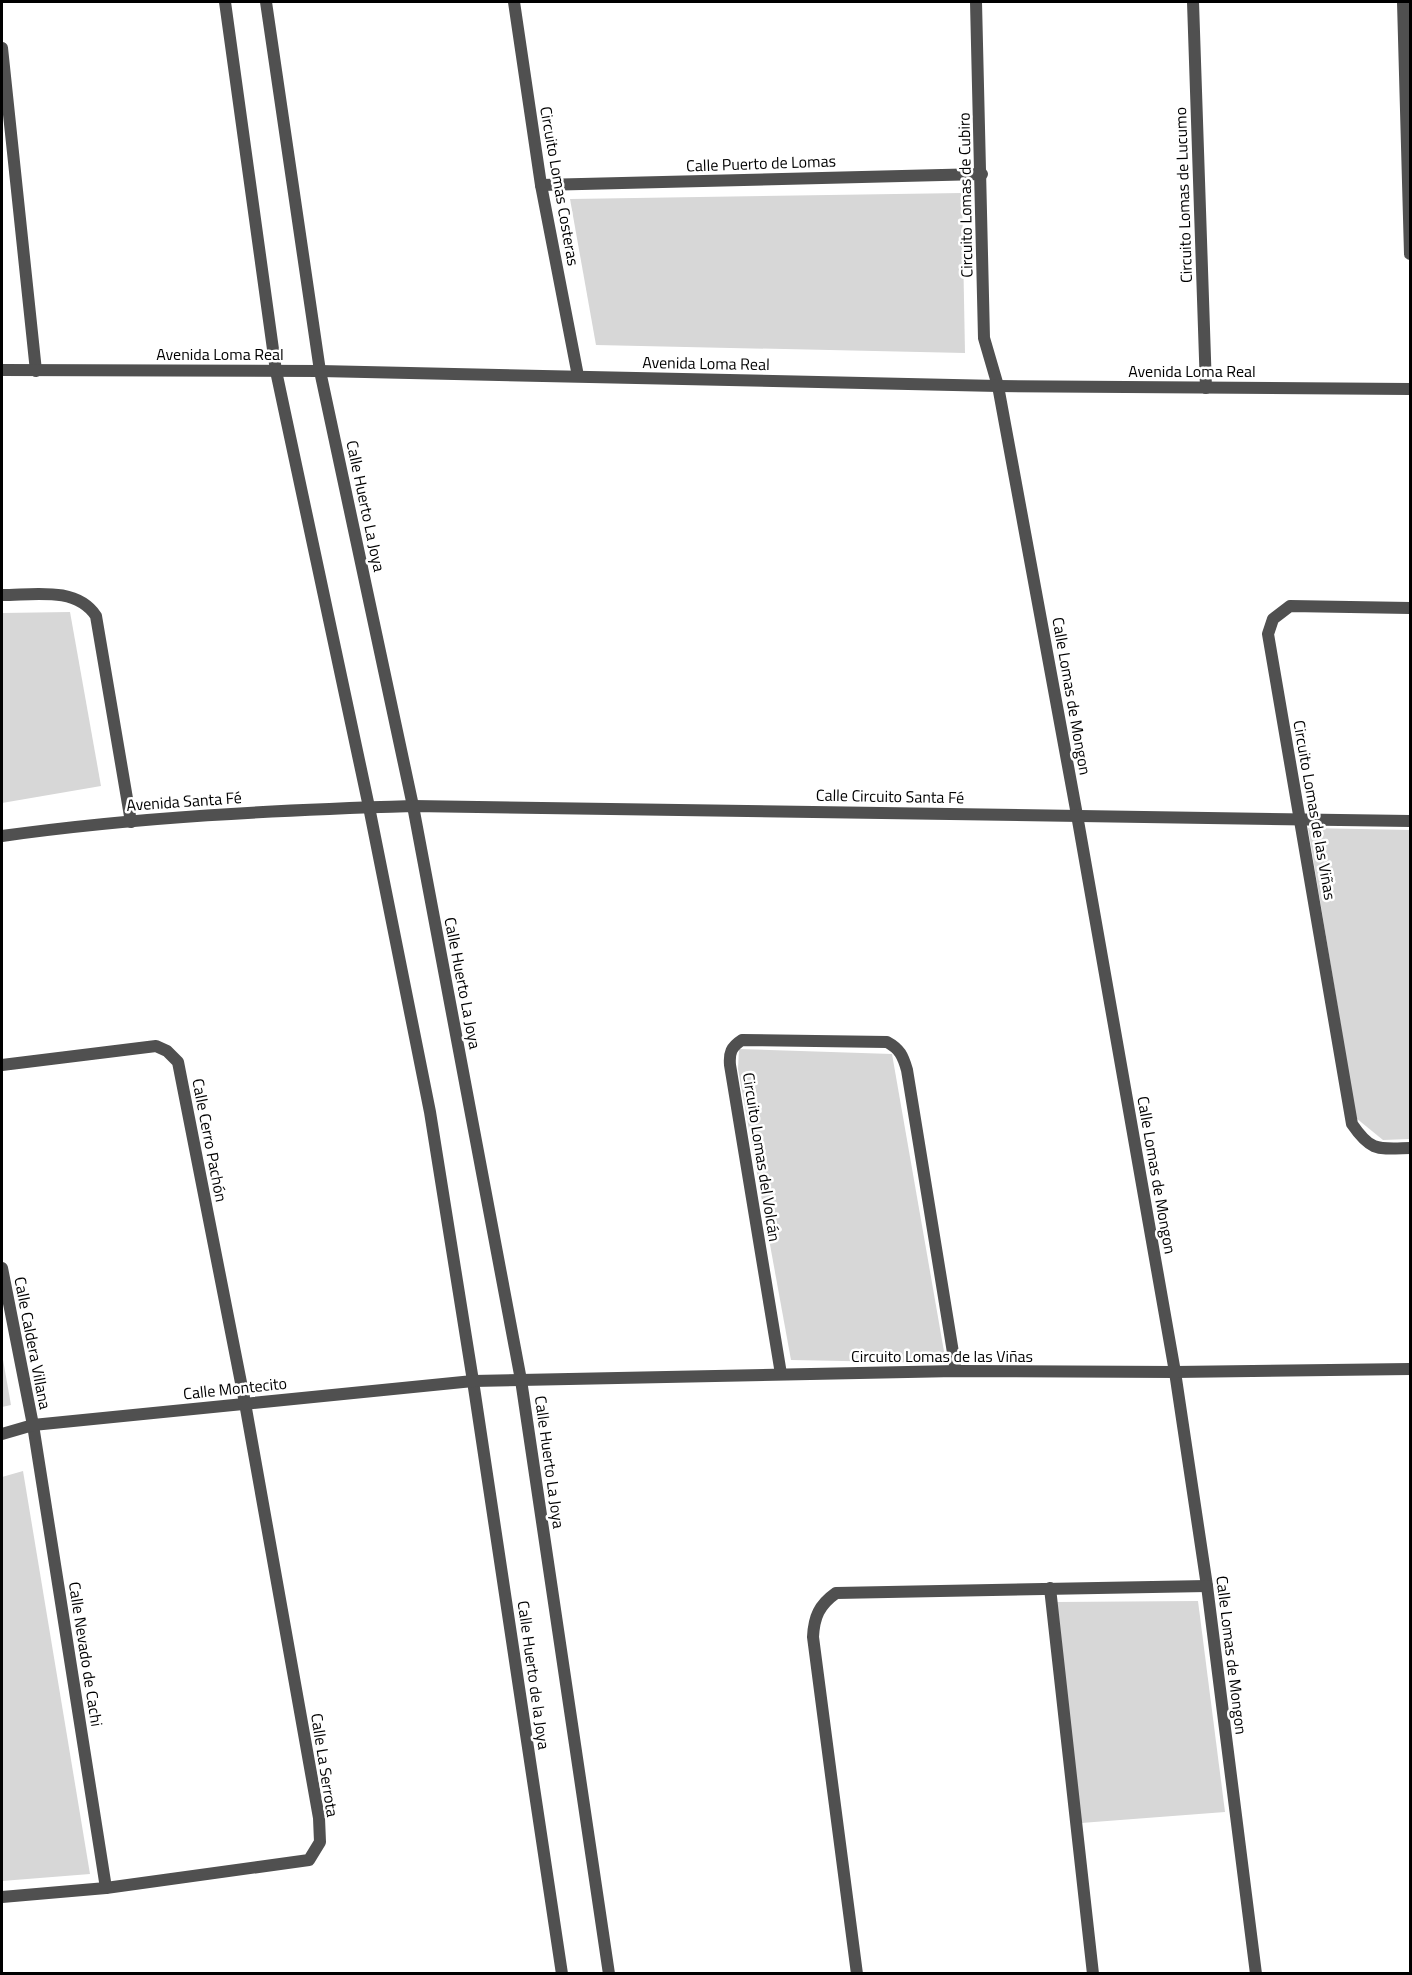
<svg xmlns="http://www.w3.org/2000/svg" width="1412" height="1975" viewBox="0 0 1412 1975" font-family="'Titillium Web',sans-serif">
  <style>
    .green { fill: #d7d7d7 }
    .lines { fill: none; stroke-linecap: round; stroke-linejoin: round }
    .minor { stroke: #505050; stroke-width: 12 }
    .labels { text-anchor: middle; stroke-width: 5; stroke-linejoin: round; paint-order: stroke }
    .street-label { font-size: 16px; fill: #000; stroke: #fff }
  </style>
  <rect width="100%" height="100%" fill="#fff"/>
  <g class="green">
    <path d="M962,193L965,353L596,345L570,199Z"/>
    <path d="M70,612L101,786L2,803V613Z"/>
    <path d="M1308,828L1410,830V1139L1383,1140L1356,1118Z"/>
    <path d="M739,1049L892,1054L946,1363L791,1360L738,1069Z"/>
    <path d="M2,1354L11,1405L2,1407Z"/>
    <path d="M23,1471L90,1874L2,1881V1477Z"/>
    <path d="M1198,1601L1225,1812L1081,1823L1057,1602Z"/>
  </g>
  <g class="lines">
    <g class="minor">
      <path d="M225,2L276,371L369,807L430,1112L473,1381L562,1974"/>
      <path d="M266,2L320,371L413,806L521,1380L609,1974"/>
      <path d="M514,2L541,185L578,376"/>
      <path d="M976,2L984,338L998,386L1077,815L1175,1372L1207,1586L1256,1974"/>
      <path d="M1193,2L1206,388"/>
      <path d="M1403,2L1410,254"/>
      <path d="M2,48L36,371"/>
      <path d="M541,185L982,174"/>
      <path d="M2,370L320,371L998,386L1410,389"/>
      <path d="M2,595C33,595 76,586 96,616L131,822"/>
      <path d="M1410,608L1290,606L1273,619L1268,634L1352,1124C1371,1152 1378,1149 1410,1148"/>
      <path d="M2,836C138,817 276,810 413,806L1410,821"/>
      <path d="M2,1065L156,1046L167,1051L178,1062L245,1403L319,1818L320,1842L309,1860L106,1888L2,1897"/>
      <path d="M2,1268L33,1425L106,1888"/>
      <path d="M781,1374L730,1065C729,1053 731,1047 742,1040L887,1042C900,1049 903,1056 907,1070L956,1371"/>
      <path d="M2,1434L33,1425L473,1381L956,1371L1175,1372L1410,1369"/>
      <path d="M1050,1588L1093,1974"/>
      <path d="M857,1974L813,1637C814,1617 819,1605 836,1593L1207,1586"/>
    </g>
  </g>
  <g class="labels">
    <g class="street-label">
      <text transform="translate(761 163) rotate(-2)" y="6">Calle Puerto de Lomas</text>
      <text transform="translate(560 186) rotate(80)" y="6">Circuito Lomas Costeras</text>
      <text transform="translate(965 195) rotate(-91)" y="6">Circuito Lomas de Cubiro</text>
      <text transform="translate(1183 195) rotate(-92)" y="6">Circuito Lomas de Lucumo</text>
      <text x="220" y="360">Avenida Loma Real</text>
      <text transform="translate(706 363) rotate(1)" y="6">Avenida Loma Real</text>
      <text x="1192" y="377">Avenida Loma Real</text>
      <text transform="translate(366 506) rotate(78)" y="6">Calle Huerto La Joya</text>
      <text transform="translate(1072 696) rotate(80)" y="6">Calle Lomas de Mongon</text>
      <text transform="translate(890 796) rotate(1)" y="6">Calle Circuito Santa Fé</text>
      <text transform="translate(184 801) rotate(-4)" y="6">Avenida Santa Fé</text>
      <text transform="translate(1315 810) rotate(80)" y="6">Circuito Lomas de las Viñas</text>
      <text transform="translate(463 983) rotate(79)" y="6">Calle Huerto La Joya</text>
      <text transform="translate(210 1140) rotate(79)" y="6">Calle Cerro Pachón</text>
      <text transform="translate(762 1157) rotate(81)" y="6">Circuito Lomas del Volcán</text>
      <text transform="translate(1157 1175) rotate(80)" y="6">Calle Lomas de Mongon</text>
      <text transform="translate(33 1343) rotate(79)" y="6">Calle Caldera Villana</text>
      <text x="942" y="1362">Circuito Lomas de las Viñas</text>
      <text transform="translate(235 1388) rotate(-6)" y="6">Calle Montecito</text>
      <text transform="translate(550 1462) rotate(82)" y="6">Calle Huerto La Joya</text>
      <text transform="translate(86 1654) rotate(81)" y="6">Calle Nevado de Cachi</text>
      <text transform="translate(1232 1655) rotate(83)" y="6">Calle Lomas de Mongon</text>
      <text transform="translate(534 1675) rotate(82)" y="6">Calle Huerto de la Joya</text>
      <text transform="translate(325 1765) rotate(81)" y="6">Calle La Serrota</text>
    </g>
  </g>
  <rect width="1412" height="1975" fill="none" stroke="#000000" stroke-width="6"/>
</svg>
